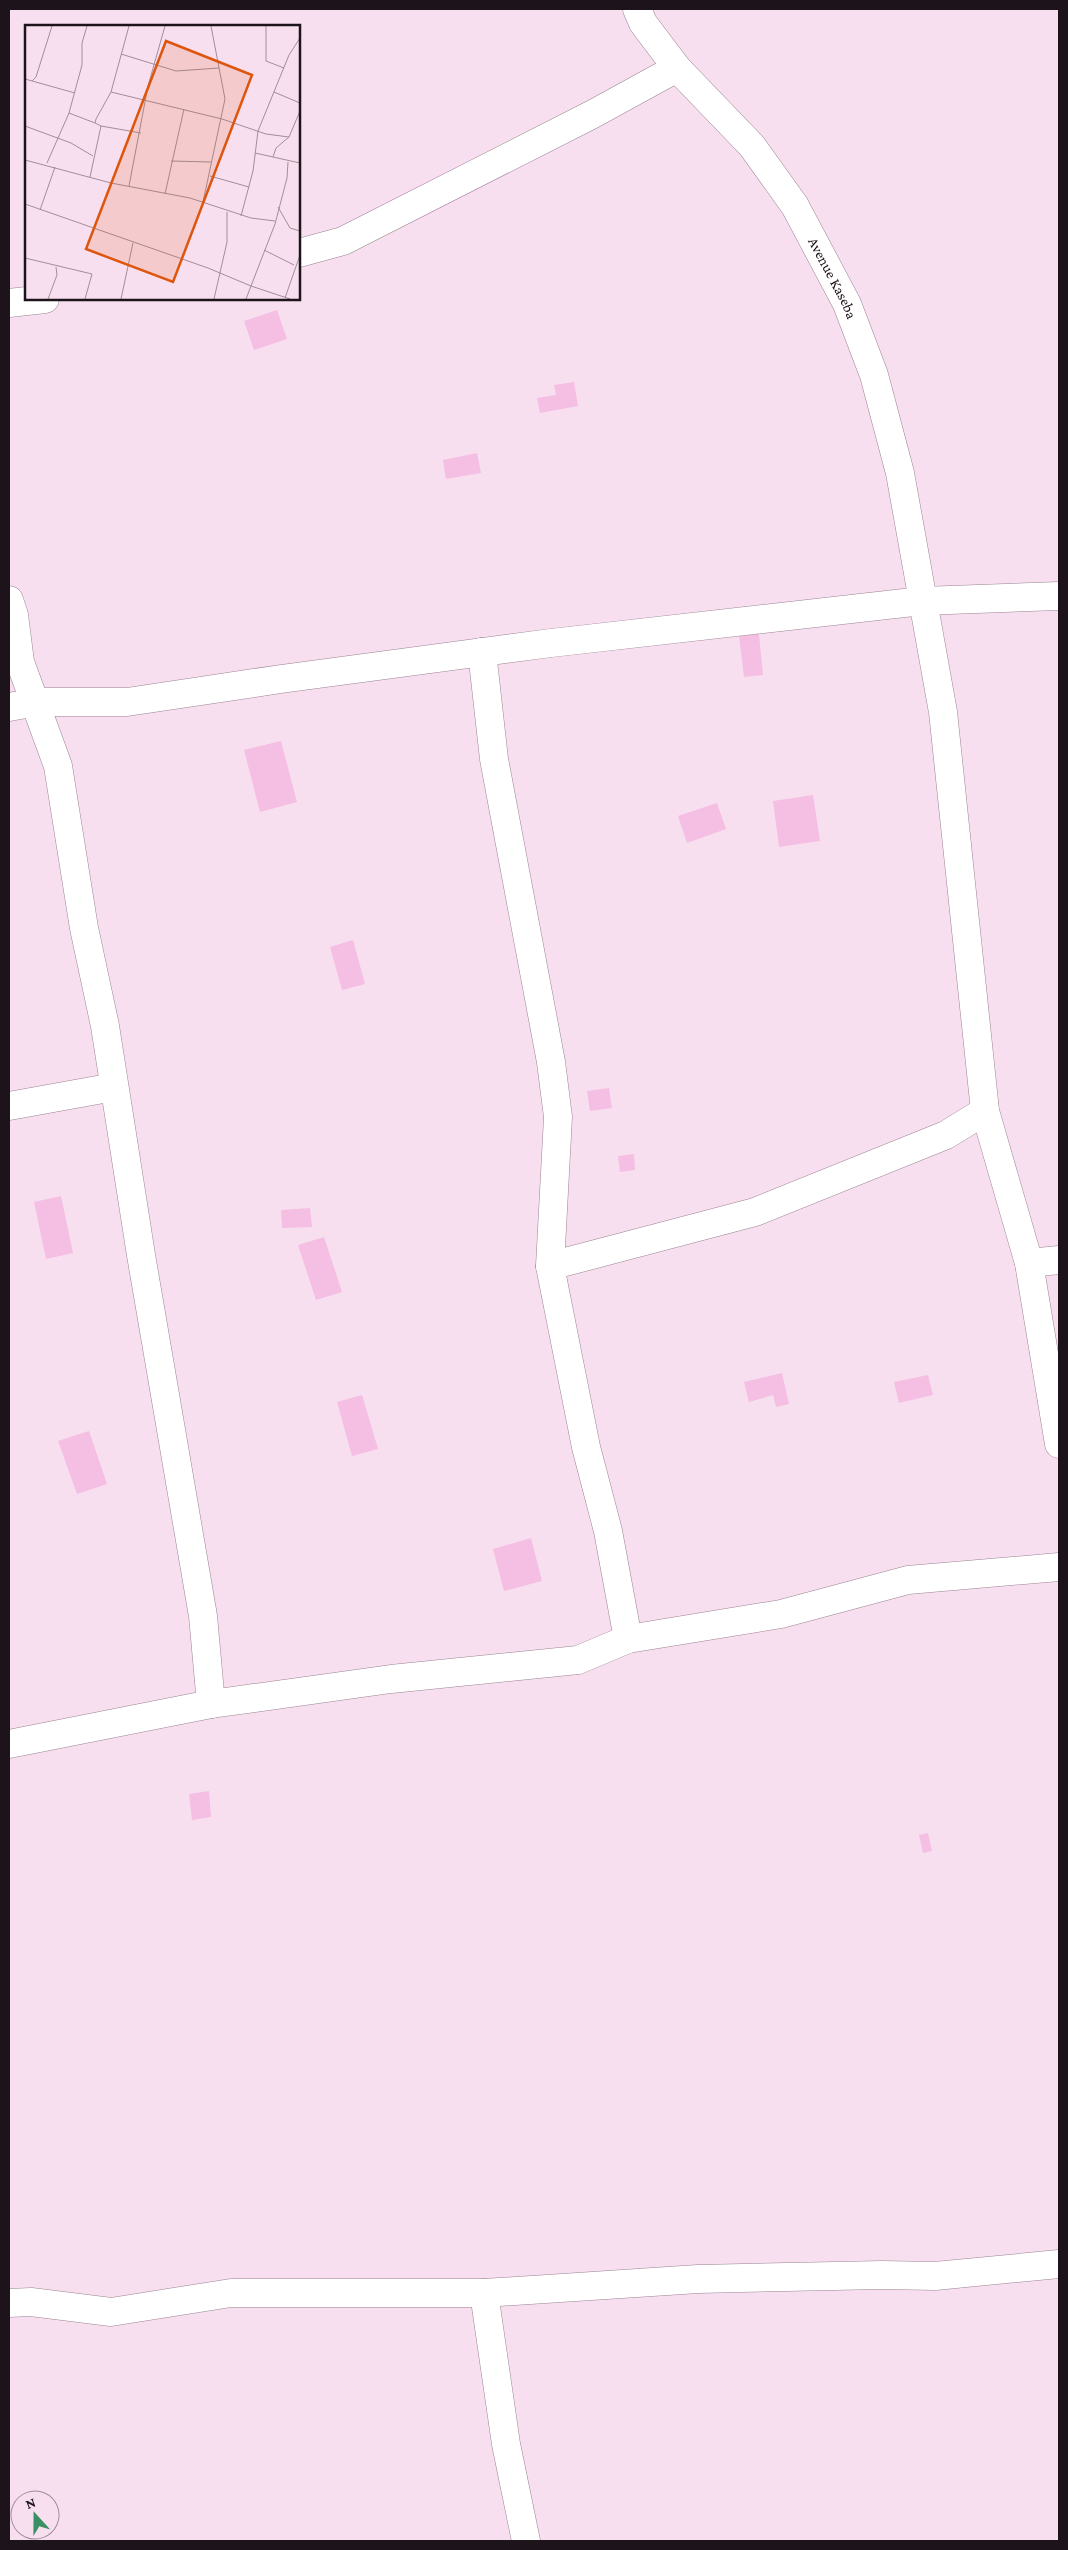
<svg xmlns="http://www.w3.org/2000/svg" width="1068" height="2550" viewBox="0 0 1068 2550" font-family="'Crimson Pro',serif">
  <style>
    .building { fill: #f5bee3 }
    .lines { fill: none; stroke-linecap: round; stroke-linejoin: round }
    .street-casing { stroke: #9a8493; stroke-width: 29 }
    .street { stroke: #fff; stroke-width: 28 }
    .labels { text-anchor: middle; stroke-width: 5; stroke-linejoin: round; paint-order: stroke }
    .street-label { font-size: 15px; fill: #1c141a; stroke: #f8dfef }
    .inset-road { fill: none; stroke: #a08e9a; stroke-width: 1 }
    .view { fill: #de560d; fill-opacity: 0.15; stroke: #de560d; stroke-width: 2.5 }
    .inset-edge { fill: none; stroke: #1c141a; stroke-width: 2.5 }
  </style>
  <rect width="100%" height="100%" fill="#f8dfef"/>
  <g class="building">
    <path d="M277,310L287,339L254,350L244,321Z"/>
    <path d="M574,382L578,406L540,413L537,398L556,395L554,385Z"/>
    <path d="M477,453L481,473L446,479L443,460Z"/>
    <path d="M759,634L763,675L744,677L739,636Z"/>
    <path d="M281,741L297,802L260,812L244,750Z"/>
    <path d="M813,795L820,841L779,847L773,801Z"/>
    <path d="M717,803L726,829L687,843L678,816Z"/>
    <path d="M353,940L365,984L342,990L330,947Z"/>
    <path d="M609,1088L612,1108L590,1111L587,1091Z"/>
    <path d="M634,1154L635,1170L620,1172L618,1156Z"/>
    <path d="M61,1196L73,1253L46,1259L34,1202Z"/>
    <path d="M310,1208L312,1227L282,1228L281,1210Z"/>
    <path d="M324,1237L342,1292L316,1300L298,1245Z"/>
    <path d="M782,1373L789,1404L776,1407L773,1395L749,1402L744,1382Z"/>
    <path d="M928,1375L933,1395L899,1403L894,1382Z"/>
    <path d="M362,1395L378,1449L352,1456L337,1402Z"/>
    <path d="M89,1431L107,1484L77,1494L58,1441Z"/>
    <path d="M531,1538L542,1581L504,1591L493,1549Z"/>
    <path d="M209,1791L211,1817L192,1820L189,1794Z"/>
    <path d="M928,1833L932,1851L923,1853L919,1835Z"/>
  </g>
  <g class="lines">
    <g class="street-casing">
      <g id="street">
        <path id="s1" d="M637,9L643,23L677,68L752,146L795,206L847,304L874,375L900,473L943,712L985,1111L1029,1263L1059,1444"/>
        <path d="M299,253L343,241L593,114L677,68"/>
        <path d="M9,303L45,299"/>
        <path d="M9,600L14,615L20,662L58,766L84,928L105,1026L141,1255L203,1616L211,1704"/>
        <path d="M482,652L494,759L551,1062L558,1117L550,1266L586,1447L608,1531L628,1639"/>
        <path d="M9,707L37,702H127L281,679L551,643L922,601L1059,596"/>
        <path d="M9,1106L114,1087"/>
        <path d="M1029,1263L1059,1260"/>
        <path d="M550,1266L755,1212L946,1135L985,1111"/>
        <path d="M9,1744L211,1704L391,1679L578,1660L628,1639L781,1614L908,1580L1059,1567"/>
        <path d="M484,2293L506,2444L526,2541"/>
        <path d="M9,2303L31,2302L111,2312L231,2293H484L698,2279L882,2275L935,2276L1059,2264"/>
      </g>
    </g>
    <use href="#street" class="street"/>
  </g>
  <g class="labels">
    <g class="street-label">
      <text dy="5" stroke="none"><textPath href="#s1" startOffset="335">Avenue Kaseba</textPath></text>
    </g>
  </g>
  <g transform="translate(25 25)">
    <rect width="275" height="275" fill="#f8dfef"/>
    <path class="inset-road" d="M104,1L86,67L197,94L241,109L264,112M241,1V36L259,43M96,29L151,46L194,43M0,54L50,68M7,56L11,52L27,1M249,67L275,78M275,86L264,112L251,123L248,132L275,138M44,88L70,98M0,101L46,118L68,131M76,101L116,108M230,128L248,132M0,135L86,158L165,173L226,193L250,196M146,136L186,137M22,138L44,88L57,40V18L62,1M185,151L224,162M65,152L76,101L70,98L71,94L86,67M104,161L123,61L140,1M140,169L159,84M178,177L200,74L186,1M0,179L183,243L226,261L250,199L262,153L263,137M253,182L265,203L275,206M15,185L30,142M216,191L228,146L233,106L264,30L275,13M239,225L269,240M0,233L67,249L60,274M260,273L275,230M23,274L32,250L31,242M96,274L108,218M189,274L202,217V187M221,274L226,261L265,274"/>
    <path class="view" d="M141,16L227,50L148,257L61,224Z"/>
    <rect width="275" height="275" class="inset-edge"/>
  </g>
  <rect width="1068" height="2550" fill="none" stroke="#1c141a" stroke-width="20"/>
  <g transform="translate(35 2515) rotate(339)"><circle r="24" fill="#f8dfef" stroke="#a08e9a"/>
  <path d="M0-4L9 19L0 12L-9 19Z" fill="#389064"/>
  <text y="-8" font-size="14" font-weight="bold" text-anchor="middle" fill="#1c141a">N</text>
  </g>
</svg>
